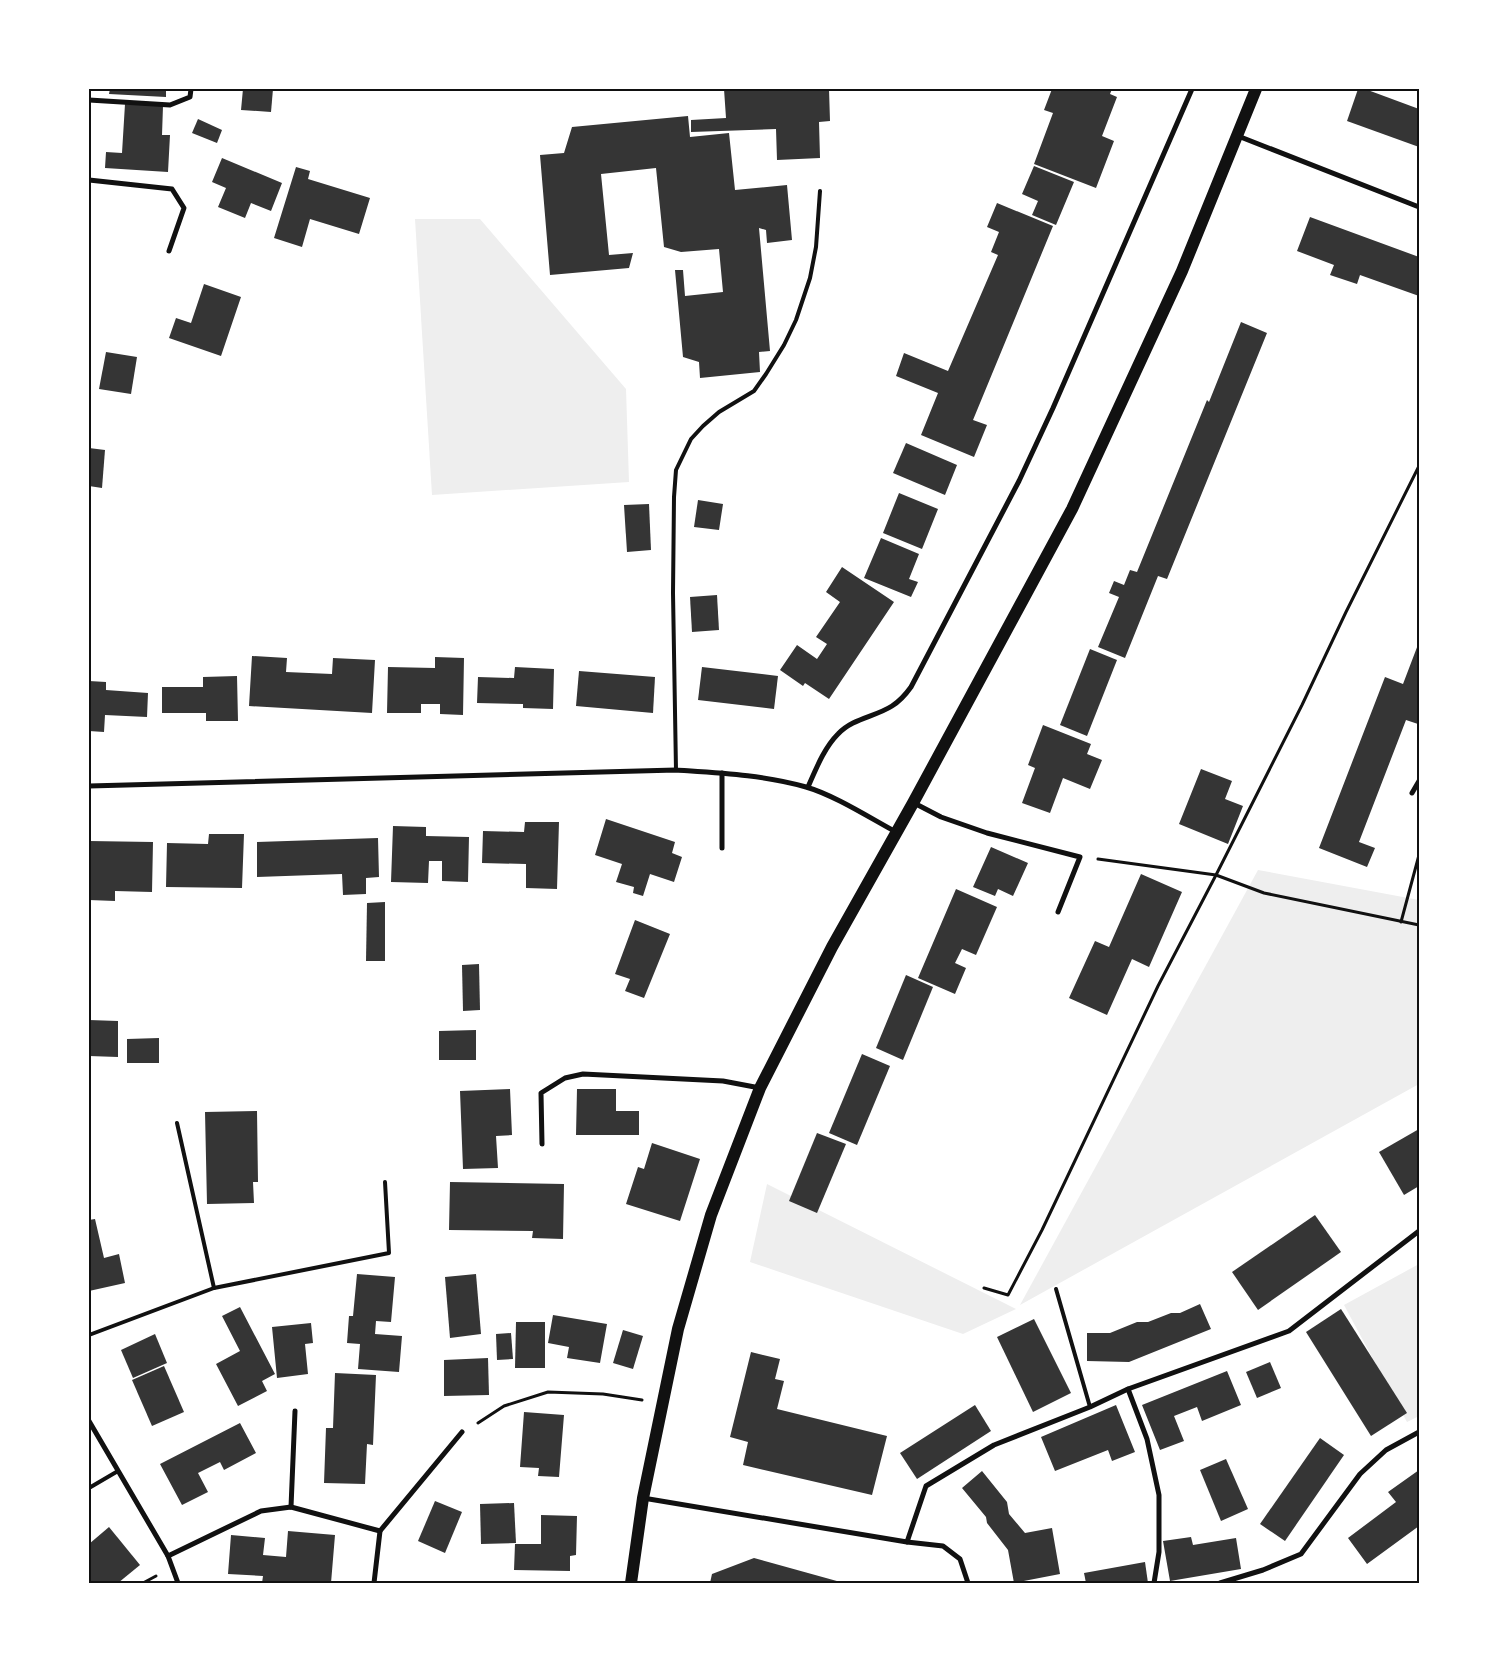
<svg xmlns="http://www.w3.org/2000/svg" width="1508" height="1672" viewBox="0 0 1508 1672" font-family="'IBM Plex Sans',sans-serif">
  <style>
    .green { fill: #eee }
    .building { fill: #353535 }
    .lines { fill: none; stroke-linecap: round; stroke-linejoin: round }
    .path { stroke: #111; stroke-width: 3 }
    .service { stroke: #111; stroke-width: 4 }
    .minor { stroke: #111; stroke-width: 5 }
    .primary { stroke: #111; stroke-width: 12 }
    .neatline { fill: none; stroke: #111; stroke-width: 2 }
  </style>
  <rect width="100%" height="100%" fill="#fff"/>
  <g class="green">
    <path d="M415,219H480L626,389L629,482L432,495Z"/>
    <path d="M1258,870L1419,900V1084L1020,1305Z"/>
    <path d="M767,1184L1016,1309L963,1334L750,1262Z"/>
    <path d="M1419,1264V1416L1407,1422L1344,1305Z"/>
  </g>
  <g class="building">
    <path d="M110,89H166V97L109,94Z"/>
    <path d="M243,89H273L271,112L241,110Z"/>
    <path d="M724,89H829L830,121L819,122L820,158L777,160L776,129L691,132V120L726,118Z"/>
    <path d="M1052,89H1112L1110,94L1117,97L1102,136L1114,141L1096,188L1034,164L1053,113L1044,110Z"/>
    <path d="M1358,89H1365L1419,109V147L1347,121Z"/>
    <path d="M125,104L163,106L162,135H170L168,172L105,168L106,152L122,153Z"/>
    <path d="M688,116L690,137L729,133L735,190L787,185L792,240L767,243L766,230L759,228L770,351L759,352L760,372L700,378L699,362L683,357L675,270H683L685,296L723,292L719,249L681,252L664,247L656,168L601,174L609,255L633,253L629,268L550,275L540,155L564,153L572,127Z"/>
    <path d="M198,119L222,130L217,143L192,133Z"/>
    <path d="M222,158L282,183L271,211L251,203L245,218L218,207L226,188L212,182Z"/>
    <path d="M1034,166L1074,182L1056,225L1032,215L1038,201L1022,194Z"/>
    <path d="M296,167L310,171L308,179L370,198L359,234L310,219L302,247L274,238Z"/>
    <path d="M997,203L1053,226L973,420L987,425L974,457L921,435L938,393L896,376L904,353L948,371L998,255L991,252L999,232L987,227Z"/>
    <path d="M1310,217L1419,257V296L1360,275L1357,284L1330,275L1334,265L1297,251Z"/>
    <path d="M204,284L241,297L221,356L169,338L176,318L191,323Z"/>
    <path d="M1241,322L1267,333L1167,579L1158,576L1125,658L1098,647L1119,597L1109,593L1114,581L1124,585L1130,570L1137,572L1207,400L1209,402Z"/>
    <path d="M106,352L137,357L131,394L99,389Z"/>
    <path d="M906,443L957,465L945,495L893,473Z"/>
    <path d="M89,448L105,450L102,488L89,486Z"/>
    <path d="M899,493L938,509L922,549L883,533Z"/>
    <path d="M698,500L723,504L719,530L694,527Z"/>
    <path d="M649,504L651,550L627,552L624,505Z"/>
    <path d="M881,538L919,554L909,579L918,582L911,597L864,578Z"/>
    <path d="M842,567L894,602L829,699L805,683L803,686L780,670L797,645L817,659L827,644L816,637L840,602L826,592Z"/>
    <path d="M717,595L719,630L692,632L690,597Z"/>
    <path d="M1419,642V720L1418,724L1406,720L1359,842L1375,848L1367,867L1319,848L1385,677L1403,684Z"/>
    <path d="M1090,649L1117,660L1087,736L1060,725Z"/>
    <path d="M252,656L287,658L286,672L332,674L333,658L375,660L372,713L249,706Z"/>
    <path d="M435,657L464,658L463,715L440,714V704H421V713H387L388,667L435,668Z"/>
    <path d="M515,667L554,669L553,709L523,708V704L477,703L478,677L514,678Z"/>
    <path d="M702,667L778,676L774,709L698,700Z"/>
    <path d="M579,671L655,677L653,713L576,706Z"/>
    <path d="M237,676L238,721H206V713H162V687H203V677Z"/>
    <path d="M89,681L106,682V690L148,693L147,717L105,715L104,732L89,731Z"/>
    <path d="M1043,725L1091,744L1087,754L1102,760L1090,789L1063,778L1050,813L1022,803L1035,768L1028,765Z"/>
    <path d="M1201,769L1232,781L1225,799L1243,806L1228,844L1179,824Z"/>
    <path d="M606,819L675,842L672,853L682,857L674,882L650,874L643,896L633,893L634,887L616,882L622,864L595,855Z"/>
    <path d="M525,822H559L557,889L526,888V864L482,863L483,831L524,832Z"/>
    <path d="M393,826L426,827V836L469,837L468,882L442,881V861H429L428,883L391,882Z"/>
    <path d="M209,834H244L242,888L166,887L167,843L208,844Z"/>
    <path d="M378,838L379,877L366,878V894L343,895L342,874L257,877V842Z"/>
    <path d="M89,841L153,842L152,892L115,891V901L89,900Z"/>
    <path d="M991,847L1028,863L1013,896L998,889L995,896L973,887Z"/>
    <path d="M1141,874L1182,892L1149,967L1132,959L1107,1015L1069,998L1095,941L1109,947Z"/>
    <path d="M956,889L997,907L976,955L962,949L955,963L966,968L955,994L918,978Z"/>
    <path d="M385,902V961H366L367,903Z"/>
    <path d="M635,920L670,934L644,998L625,991L630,979L615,974Z"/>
    <path d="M479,964L480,1010L463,1011L462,965Z"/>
    <path d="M906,975L933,987L903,1060L876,1048Z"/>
    <path d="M89,1020L118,1021V1057L89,1056Z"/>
    <path d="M476,1030V1060H439V1031Z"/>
    <path d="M159,1038V1063H127V1039Z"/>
    <path d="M862,1054L890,1066L857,1145L829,1133Z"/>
    <path d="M510,1089L512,1135L496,1136L498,1168L463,1169L460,1091Z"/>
    <path d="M577,1089H616V1111H639V1135H576Z"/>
    <path d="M257,1111L258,1182H253L254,1203L207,1204L205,1112Z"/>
    <path d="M1419,1129V1186L1404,1195L1379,1152Z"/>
    <path d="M817,1133L846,1144L817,1213L789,1201Z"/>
    <path d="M652,1143L700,1159L680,1221L626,1204L638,1167L644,1169Z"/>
    <path d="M450,1182L564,1184L563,1239L532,1238L533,1231L449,1230Z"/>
    <path d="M1315,1215L1341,1252L1258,1310L1232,1272Z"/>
    <path d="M95,1219L104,1258L119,1254L125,1283L89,1291V1220Z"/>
    <path d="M357,1274L395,1277L391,1322L376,1321L375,1334L402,1336L399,1372L358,1369L360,1344L347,1343L349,1316H353Z"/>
    <path d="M476,1274L481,1334L450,1338L445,1277Z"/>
    <path d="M1200,1304L1211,1329L1129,1362L1087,1361V1333H1110L1137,1322H1148L1171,1313H1180Z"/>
    <path d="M240,1307L275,1374L262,1381L267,1391L238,1406L216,1364L240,1351L222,1316Z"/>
    <path d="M1341,1309L1407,1413L1371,1436L1306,1332Z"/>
    <path d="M553,1315L607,1324L600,1363L567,1358L569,1347L548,1343Z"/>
    <path d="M1034,1319L1071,1393L1033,1412L997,1337Z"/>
    <path d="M516,1322H545V1368H515Z"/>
    <path d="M311,1323L313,1343L305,1344L308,1374L277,1378L272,1327Z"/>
    <path d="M623,1330L643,1336L633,1369L613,1363Z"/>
    <path d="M511,1333L513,1359L497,1360L496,1334Z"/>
    <path d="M155,1334L167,1363L133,1378L121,1350Z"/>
    <path d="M751,1352L780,1359L775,1379L784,1381L777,1409L887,1436L872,1495L743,1465L748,1442L730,1437Z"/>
    <path d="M488,1358L489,1395L444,1396V1360Z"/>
    <path d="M1270,1362L1281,1388L1257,1398L1246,1372Z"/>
    <path d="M164,1366L184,1412L152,1426L132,1380Z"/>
    <path d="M1227,1371L1241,1405L1202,1421L1197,1407L1174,1416L1184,1441L1160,1450L1142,1405Z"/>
    <path d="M335,1373L376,1375L373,1445L367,1444L365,1484L324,1483L326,1428H333Z"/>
    <path d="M975,1405L991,1431L917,1479L900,1453Z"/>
    <path d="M1116,1405L1135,1452L1112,1461L1108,1450L1055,1471L1041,1437Z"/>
    <path d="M524,1412L564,1415L559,1477L538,1476L539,1468L520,1467Z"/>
    <path d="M240,1423L256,1453L224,1470L220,1462L198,1473L208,1492L182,1505L160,1464Z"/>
    <path d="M1320,1438L1344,1455L1285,1541L1260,1524Z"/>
    <path d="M1226,1459L1248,1509L1221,1521L1200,1470Z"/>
    <path d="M1419,1470V1526L1367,1564L1348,1538L1396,1502L1388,1492Z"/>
    <path d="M982,1471L1007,1502L1009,1514L1025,1533L1052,1528L1060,1574L1014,1583L1008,1550L987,1523L986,1517L962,1488Z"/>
    <path d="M435,1501L462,1512L445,1553L418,1541Z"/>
    <path d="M514,1503L516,1543L481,1544L480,1504Z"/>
    <path d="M541,1515L577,1516L576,1555L570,1556V1571L514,1570L515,1544H541Z"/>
    <path d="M109,1527L140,1565L118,1583H89V1544Z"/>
    <path d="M288,1531L335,1535L331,1583H262L263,1576L228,1574L231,1535L265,1538L263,1555L286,1557Z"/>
    <path d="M1191,1537L1193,1545L1236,1538L1241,1569L1170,1581L1163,1541Z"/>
    <path d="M754,1558L844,1583H710L712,1574Z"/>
    <path d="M1145,1562L1148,1583H1086L1084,1573Z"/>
  </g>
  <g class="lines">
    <g class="path">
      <path d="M1098,859L1216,875L1264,893L1419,925"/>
      <path d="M1401,922L1419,855"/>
      <path d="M984,1288L1008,1295L1042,1230L1158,986L1216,875L1302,705L1346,612L1419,466"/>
      <path d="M478,1423L504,1406L548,1392L603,1394L642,1400"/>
      <path d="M143,1583L156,1576"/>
    </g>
    <g class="service">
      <path d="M676,770L673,593L674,497L676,470L691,439L703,426L719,412L754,391L766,374L784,345L796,320L810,278L816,247L820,191"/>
      <path d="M177,1123L214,1288"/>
      <path d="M1056,1289L1090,1407"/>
      <path d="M89,1335L214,1288L389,1253L385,1182"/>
      <path d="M89,1488L118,1471"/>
    </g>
    <g class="minor">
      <path d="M89,100L170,105L190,97L191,89"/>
      <path d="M1238,136L1419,207"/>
      <path d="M89,180L172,189L184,208L169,251"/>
      <path d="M89,786L676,770C720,773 764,775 806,787C834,795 870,818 896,832"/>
      <path d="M808,787C816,769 824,748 838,734C853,718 875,717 892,706C900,701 906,694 911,687L1019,481L1053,408L1192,89"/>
      <path d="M1412,793L1419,781"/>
      <path d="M914,803L941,817L987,833L1080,857L1058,912"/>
      <path d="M722,848V773"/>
      <path d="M542,1144L541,1093L565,1078L583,1074L723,1081L760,1088"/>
      <path d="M1128,1389L1147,1439L1159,1495V1552L1154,1583"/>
      <path d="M89,1421L168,1556L178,1583"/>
      <path d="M643,1498L907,1542L943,1546L960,1559L968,1583"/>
      <path d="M291,1507L295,1411"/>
      <path d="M907,1542L926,1486L994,1445L1090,1407L1128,1389L1289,1331L1419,1231"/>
      <path d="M168,1556L261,1511L291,1507L380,1531"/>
      <path d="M374,1583L380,1531L462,1432"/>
      <path d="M1220,1583L1263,1570L1301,1554L1360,1474L1386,1450L1419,1432"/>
    </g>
    <path class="primary" d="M631,1583L643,1498L678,1329L711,1215L760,1088L832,947L913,803L1072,509L1182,271L1256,89"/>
  </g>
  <rect width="1508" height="1672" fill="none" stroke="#ffffff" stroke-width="180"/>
  <rect x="90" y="90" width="1328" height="1492" class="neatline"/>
</svg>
